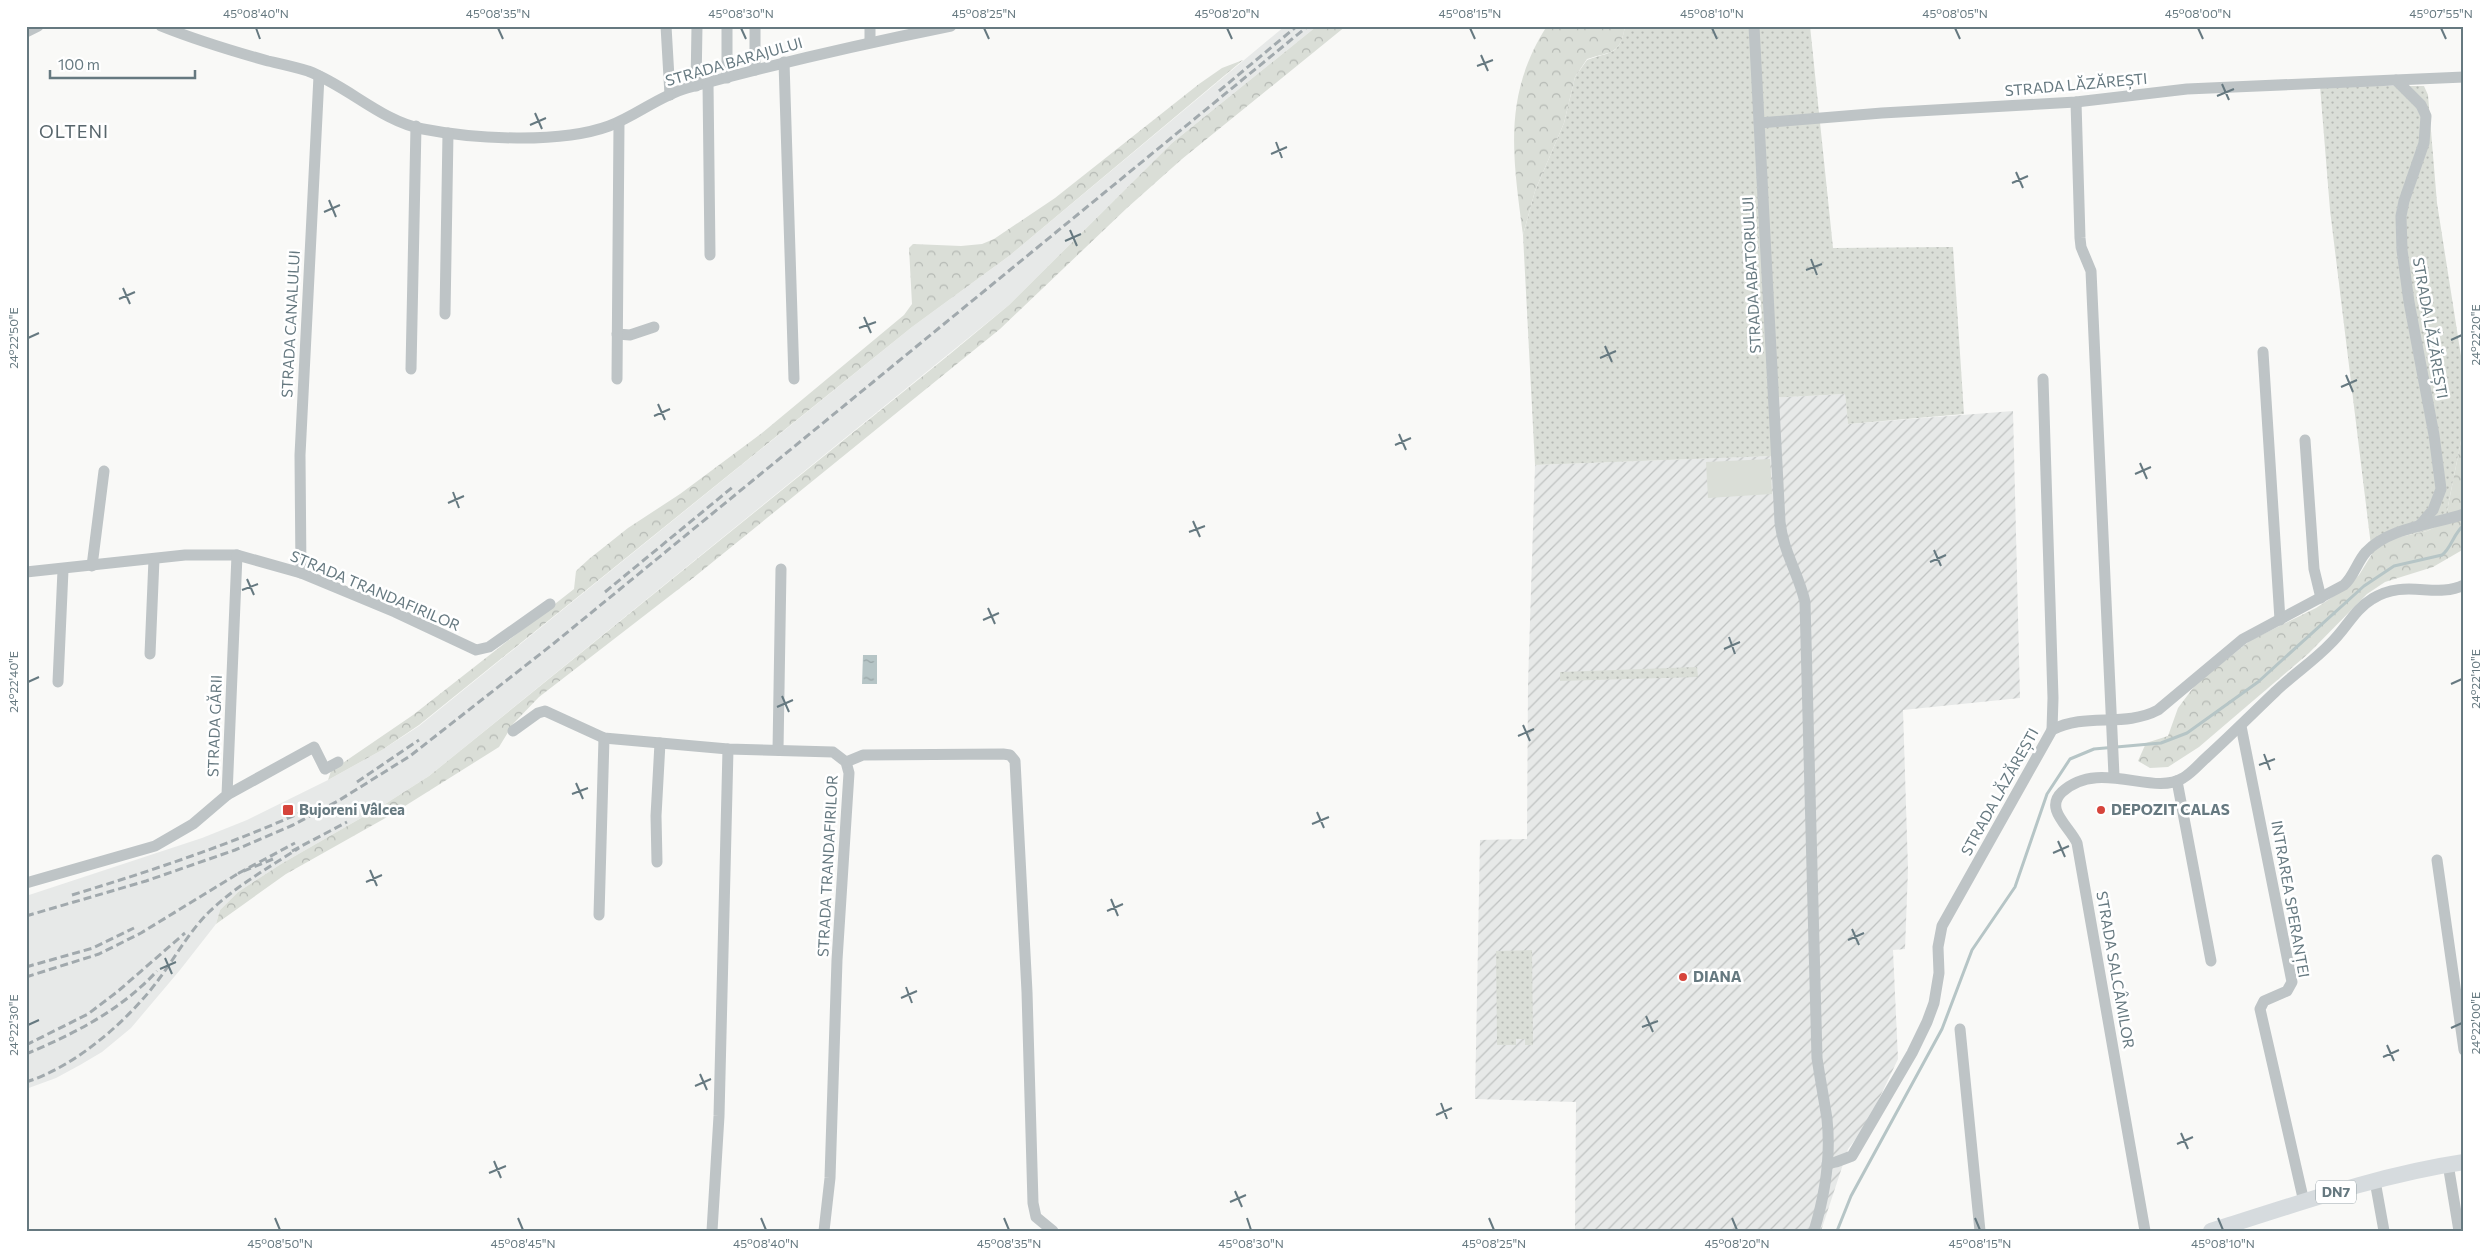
<svg xmlns="http://www.w3.org/2000/svg" width="2490" height="1257" viewBox="0 0 2490 1257" font-family="Commissioner,sans-serif">
  <style>
    .built { fill: #e7e9e8 }
    .industrial { fill: url(#industrial-furrows) }
    .grass { fill: url(#grass-dots) }
    .forest { fill: url(#forest-crowns) }
    .green { fill: #daded7 }
    .water { fill: url(#water-ripples) }
    .lines { fill: none; stroke-linecap: round; stroke-linejoin: round }
    .stream { stroke: #b6c5c6; stroke-width: 3 }
    .minor { stroke: #bec4c6; stroke-width: 11 }
    .highway { stroke: #d6dbde; stroke-width: 16 }
    .rail { stroke: #a1a9ad; stroke-width: 3; stroke-dasharray: 8 4; stroke-linecap: butt }
    .ticks { fill: none; stroke: #667980; stroke-width: 2 }
    .poi-dot { fill: #d6443b; stroke: #fff; stroke-width: 2 }
    .labels { text-anchor: middle; stroke-width: 5; stroke-linejoin: round; paint-order: stroke }
    .shield { fill: #fff; stroke: #94a1a6; stroke-width: 1 }
    .shield-label { font-size: 14px; font-weight: bold; fill: #667980 }
    .street-label { font-size: 15px; fill: #667980; stroke: #fff }
    .poi-label { font-size: 15px; font-weight: bold; fill: #667980; stroke: #fff; text-anchor: start }
    .quarter-label { font-size: 18px; letter-spacing: 1px; fill: #58666c; stroke: #fff }
    .neatline { fill: none; stroke: #667980; stroke-width: 2 }
    .ticks-label { font-size: 12px; text-anchor: middle; fill: #667980 }
  </style>
  <defs>
    <pattern id="industrial-furrows" width="10" height="10" patternUnits="userSpaceOnUse" patternTransform="scale(1.25)"><rect width="10" height="10" fill="#e7e9e8"/><path d="M-1 1l2-2M0 10L10 0M9 11l2-2" fill="none" stroke="#bfc2c1"/></pattern>
    <pattern id="grass-dots" width="8" height="8" patternUnits="userSpaceOnUse" patternTransform="scale(1.25)"><rect width="8" height="8" fill="#daded7"/><path d="M2 2h.1M6 6h.1" fill="none" stroke="#b5b9b4" stroke-width="1.8" stroke-linecap="round"/></pattern>
    <pattern id="forest-crowns" width="20" height="18" patternUnits="userSpaceOnUse" patternTransform="scale(1.25)"><rect width="20" height="18" fill="#daded7"/><path d="M2 6a3 3 0 1 1 6 0M12 15a3 3 0 1 1 6 0" fill="none" stroke="#b5b9b4"/></pattern>
    <pattern id="water-ripples" width="26" height="14" patternUnits="userSpaceOnUse" patternTransform="scale(1.25)"><rect width="26" height="14" fill="#b6c5c6"/><path d="M2 4q2-2 4 0t4 0M15 11q2-2 4 0t4 0" fill="none" stroke="#98a5a6"/></pattern>
  </defs>
  <rect width="100%" height="100%" fill="#f9f9f7"/>
  <path class="built" d="M1285,26H1317L1172,143L1009,305L429,776L382,806L281,864L238,892L220,910L216,924L180,970L131,1028L102,1052L80,1065L56,1078L26,1089V896L202,838L247,820L328,780L382,750L419,726L912,327L1009,256Z"/>
  <path class="industrial" d="M1845,394L1848,424L2013,411L2020,698L1903,710L1908,869L1905,949L1893,950L1898,1059L1867,1124L1848,1149L1821,1231H1575L1576,1102L1475,1099L1480,840L1527,839L1528,684L1535,465L1773,456L1770,398Z"/>
  <g class="grass">
    <path d="M1625,26H1810L1833,248L1953,247L1964,414L1848,424L1845,394L1770,398L1773,456L1535,465L1523,235L1535,191L1564,123L1575,77L1587,60C1611,51 1620,56 1625,26Z"/>
    <path d="M2320,86H2424L2428,95L2437,203L2464,375V426L2447,511L2435,527L2427,531L2399,537L2372,554L2330,210Z"/>
    <path d="M1697,667L1698,677L1560,681V672Z"/>
    <path d="M1532,950L1533,1045H1525V1039H1516V1045H1497L1496,951Z"/>
  </g>
  <g class="forest">
    <path d="M1317,26H1346L1182,159L1127,208L1000,329L693,578L539,697L513,724L499,747L389,816L286,874L216,924L220,910L238,892L281,864L382,806L429,776L950,354L1009,305L1172,143Z"/>
    <path d="M1547,26H1625C1620,56 1611,51 1587,59L1575,77L1564,123L1535,191L1523,235C1513,158 1502,96 1547,26Z"/>
    <path d="M1243,60L1009,256L912,327L419,725L382,750L328,780L331,771L413,715L574,589L576,571L589,559L628,528L680,494L762,433L904,315L912,304L909,248L913,244L961,246L982,244L994,239L1055,198L1199,84L1222,68Z"/>
    <path d="M2464,426V549L2433,567L2385,582L2367,594L2309,653L2199,747L2168,767L2150,768L2138,761L2146,743L2168,736L2178,708L2196,684L2251,640L2316,608L2343,590L2359,575L2372,554L2382,544L2399,537L2427,531L2435,527L2447,511Z"/>
  </g>
  <path class="green" d="M1770,459L1772,494L1708,498L1706,462Z"/>
  <path class="water" d="M863,655H877V684H862Z"/>
  <g class="lines">
    <path class="stream" d="M1837,1231L1851,1196L1942,1029L1972,950L2015,887L2047,794L2070,759L2094,749L2161,743L2187,733L2258,682L2364,586L2394,566L2442,555C2452,547 2453,534 2464,525"/>
    <g class="minor">
      <path d="M161,26C196,40 232,51 268,61C281,64 295,67 308,71C348,86 381,121 423,129C474,139 560,144 609,126C636,116 659,96 687,88C774,64 862,44 951,26"/>
      <path d="M666,26L670,95"/>
      <path d="M727,26V78"/>
      <path d="M1754,26L1780,522C1783,551 1799,575 1805,602L1817,1058C1820,1078 1824,1099 1827,1119C1831,1156 1825,1195 1814,1231"/>
      <path d="M26,32L38,26"/>
      <path d="M870,42V26"/>
      <path d="M784,62L794,379"/>
      <path d="M755,70V26"/>
      <path d="M2396,80L2421,105L2426,116L2424,143L2404,201L2401,216L2402,250L2409,302L2434,435L2441,489L2433,510L2419,526"/>
      <path d="M708,83L710,255"/>
      <path d="M696,86L697,26"/>
      <path d="M2076,102L2080,238L2081,247L2091,271L2114,776"/>
      <path d="M1759,123L1882,113L2076,102L2187,89L2464,77"/>
      <path d="M445,314L448,133"/>
      <path d="M617,334L630,335L654,327"/>
      <path d="M2263,352L2280,620"/>
      <path d="M411,369L416,126"/>
      <path d="M617,379L619,123"/>
      <path d="M2043,379L2053,698L2052,730"/>
      <path d="M2305,440L2314,569L2321,598"/>
      <path d="M92,566L104,471"/>
      <path d="M26,572L185,555H237L301,573L395,612L476,650L489,647L550,604"/>
      <path d="M301,573L300,455L319,76"/>
      <path d="M150,654L154,559"/>
      <path d="M58,682L63,570"/>
      <path d="M2241,726L2292,982L2287,991L2264,1001L2260,1009L2304,1202"/>
      <path d="M513,731L538,713L545,711L604,738L728,749L833,752L846,762L849,773L837,960L830,1178L824,1231"/>
      <path d="M778,750L781,569"/>
      <path d="M846,762L863,755L1003,754L1010,755L1015,761L1027,992L1033,1203L1036,1217L1053,1231"/>
      <path d="M2177,781L2211,961"/>
      <path d="M227,795L314,747L325,769L338,762"/>
      <path d="M2437,860L2464,1050"/>
      <path d="M657,862L656,816L660,743"/>
      <path d="M26,883L155,846L193,824L227,795L237,555"/>
      <path d="M599,915L604,738"/>
      <path d="M1960,1029L1980,1231"/>
      <path d="M1827,1164L1836,1162L1852,1156L1912,1053L1927,1022L1934,1003L1939,973L1938,947L1942,926L2052,730C2086,712 2124,728 2158,710L2243,639L2344,585C2354,576 2357,562 2366,552C2390,527 2432,525 2464,514"/>
      <path d="M2448,1164L2459,1231"/>
      <path d="M2375,1181L2384,1231"/>
      <path d="M712,1231L719,1116L728,749"/>
      <path d="M2145,1231L2077,843C2069,826 2044,809 2062,792C2099,758 2153,797 2183,778C2192,773 2200,763 2208,756C2231,735 2252,714 2274,693C2292,675 2313,662 2331,643C2345,630 2355,609 2372,599C2405,578 2435,599 2464,585"/>
    </g>
    <path class="highway" d="M2211,1231C2294,1205 2377,1175 2464,1162"/>
    <g class="rail">
      <path d="M1219,91L1297,26"/>
      <path d="M605,592L734,486"/>
      <path d="M357,782L419,740"/>
      <path d="M292,851L347,822"/>
      <path d="M273,859L239,873L295,843"/>
      <path d="M72,895C154,870 235,843 313,807"/>
      <path d="M26,916L146,881L235,850L293,825L338,801L410,756L553,644L1308,26"/>
      <path d="M26,967L93,948L134,928"/>
      <path d="M26,977L99,954L141,933L239,873"/>
      <path d="M26,1045L88,1014L117,992L185,933"/>
      <path d="M26,1054C74,1034 121,1010 157,971"/>
      <path d="M26,1082C75,1067 129,1020 159,979C176,956 189,932 209,912C236,886 268,868 299,848"/>
    </g>
  </g>
  <path class="ticks" d="M256,28L260,39M498,28L503,39M741,28L746,39M984,28L989,39M1227,28L1232,39M1470,28L1475,39M1712,28L1717,39M1955,28L1960,39M2198,28L2203,39M2441,28L2446,39M1481,55L1488,71M1477,66L1493,60M2222,84L2229,100M2217,96L2234,89M535,113L542,129M530,125L546,118M1276,142L1282,158M1271,154L1287,147M2016,172L2023,188M2012,183L2028,176M329,200L336,217M324,212L340,205M1070,230L1077,246M1065,241L1081,234M1811,259L1817,275M1806,270L1822,264M123,288L130,304M119,299L135,292M864,317L871,333M859,328L876,322M28,338L39,333M2451,340L2462,335M1605,346L1612,362M1600,358L1616,351M2346,375L2353,392M2341,387L2357,380M658,404L665,420M654,416L670,409M1399,434L1406,450M1395,445L1411,438M2140,463L2147,479M2135,474L2151,467M453,492L459,508M448,503L464,496M1193,521L1200,537M1189,532L1205,526M1934,550L1941,566M1930,562L1946,555M247,579L254,595M242,590L258,584M988,608L995,624M983,620L999,613M1729,637L1735,654M1724,649L1740,642M28,682L39,677M2451,684L2462,679M782,696L789,712M777,707L793,700M1523,725L1530,741M1518,736L1534,729M2264,754L2270,770M2259,765L2275,759M576,783L583,799M572,794L588,788M1317,812L1324,828M1312,824L1329,817M2058,841L2065,857M2053,853L2069,846M370,870L377,886M366,882L382,875M1111,899L1118,916M1107,911L1123,904M1852,929L1859,945M1848,940L1864,933M165,958L172,974M160,969L176,962M906,987L912,1003M901,998L917,991M1646,1016L1653,1032M28,1025L39,1020M1642,1027L1658,1021M2451,1028L2462,1023M2387,1045L2394,1061M2383,1057L2399,1050M700,1074L707,1090M695,1086L711,1079M1441,1103L1447,1119M1436,1115L1452,1108M2181,1133L2188,1149M2177,1144L2193,1137M494,1161L501,1178M489,1173L506,1166M1235,1191L1242,1207M1230,1202L1246,1195M275,1218L280,1230M518,1218L523,1230M761,1218L766,1230M1004,1218L1009,1230M1247,1218L1251,1230M1489,1218L1494,1230M1732,1218L1737,1230M1975,1218L1980,1230M2218,1218L2223,1230"/>
  <g class="poi-dot">
    <rect x="282" y="804" width="12" height="12" rx="2.5"/>
    <circle cx="2101" cy="810" r="5"/>
    <circle cx="1683" cy="977" r="5"/>
  </g>
  <g class="labels">
    <rect class="shield" x="2316" y="1180.5" width="40" height="23" rx="4"/>
    <g class="shield-label">
      <text x="2336" y="1197">DN7</text>
    </g>
    <g class="street-label">
      <text transform="translate(734 62) rotate(-16)" y="5">STRADA BARAJULUI</text>
      <text transform="translate(2076 85) rotate(-5)" y="5">STRADA LĂZĂREȘTI</text>
      <text transform="translate(1752 275) rotate(-93)" y="5">STRADA ABATORULUI</text>
      <text transform="translate(291 324) rotate(-87)" y="5">STRADA CANALULUI</text>
      <text transform="translate(2430 328) rotate(80)" y="5">STRADA LĂZĂREȘTI</text>
      <text transform="translate(375 591) rotate(23)" y="5">STRADA TRANDAFIRILOR</text>
      <text transform="translate(215 726) rotate(-88)" y="5">STRADA GĂRII</text>
      <text transform="translate(2000 792) rotate(-61)" y="5">STRADA LĂZĂREȘTI</text>
      <text transform="translate(828 866) rotate(-87)" y="5">STRADA TRANDAFIRILOR</text>
      <text transform="translate(2290 899) rotate(80)" y="5">INTRAREA SPERANȚEI</text>
      <text transform="translate(2115 970) rotate(80)" y="5">STRADA SALCÂMILOR</text>
    </g>
    <g class="poi-label">
      <text x="299" y="815">Bujoreni Vâlcea</text>
      <text x="2111" y="815">DEPOZIT CALAS</text>
      <text x="1693" y="982">DIANA</text>
    </g>
    <g class="quarter-label">
      <text x="74" y="138">OLTENI</text>
    </g>
  </g>
  <rect width="2490" height="1257" fill="none" stroke="#ffffff" stroke-width="55"/>
  <path d="M50 70v8h145v-8" fill="none" stroke="#667980" stroke-width="2.5"/>
  <text x="58" y="70" font-size="15" fill="#667980" stroke="#ffffff" stroke-width="4" paint-order="stroke">100 m</text>
  <rect x="28" y="28" width="2434" height="1202" class="neatline"/>
  <g class="ticks-label">
    <text x="256" y="18">45°08'40"N</text>
    <text x="498" y="18">45°08'35"N</text>
    <text x="741" y="18">45°08'30"N</text>
    <text x="984" y="18">45°08'25"N</text>
    <text x="1227" y="18">45°08'20"N</text>
    <text x="1470" y="18">45°08'15"N</text>
    <text x="1712" y="18">45°08'10"N</text>
    <text x="1955" y="18">45°08'05"N</text>
    <text x="2198" y="18">45°08'00"N</text>
    <text x="2441" y="18">45°07'55"N</text>
    <text transform="translate(2476 335) rotate(-90)" y="4">24°22'20"E</text>
    <text transform="translate(14 338) rotate(-90)" y="4">24°22'50"E</text>
    <text transform="translate(2476 679) rotate(-90)" y="4">24°22'10"E</text>
    <text transform="translate(14 682) rotate(-90)" y="4">24°22'40"E</text>
    <text transform="translate(2476 1023) rotate(-90)" y="4">24°22'00"E</text>
    <text transform="translate(14 1025) rotate(-90)" y="4">24°22'30"E</text>
    <text x="280" y="1248">45°08'50"N</text>
    <text x="523" y="1248">45°08'45"N</text>
    <text x="766" y="1248">45°08'40"N</text>
    <text x="1009" y="1248">45°08'35"N</text>
    <text x="1251" y="1248">45°08'30"N</text>
    <text x="1494" y="1248">45°08'25"N</text>
    <text x="1737" y="1248">45°08'20"N</text>
    <text x="1980" y="1248">45°08'15"N</text>
    <text x="2223" y="1248">45°08'10"N</text>
  </g>
</svg>
